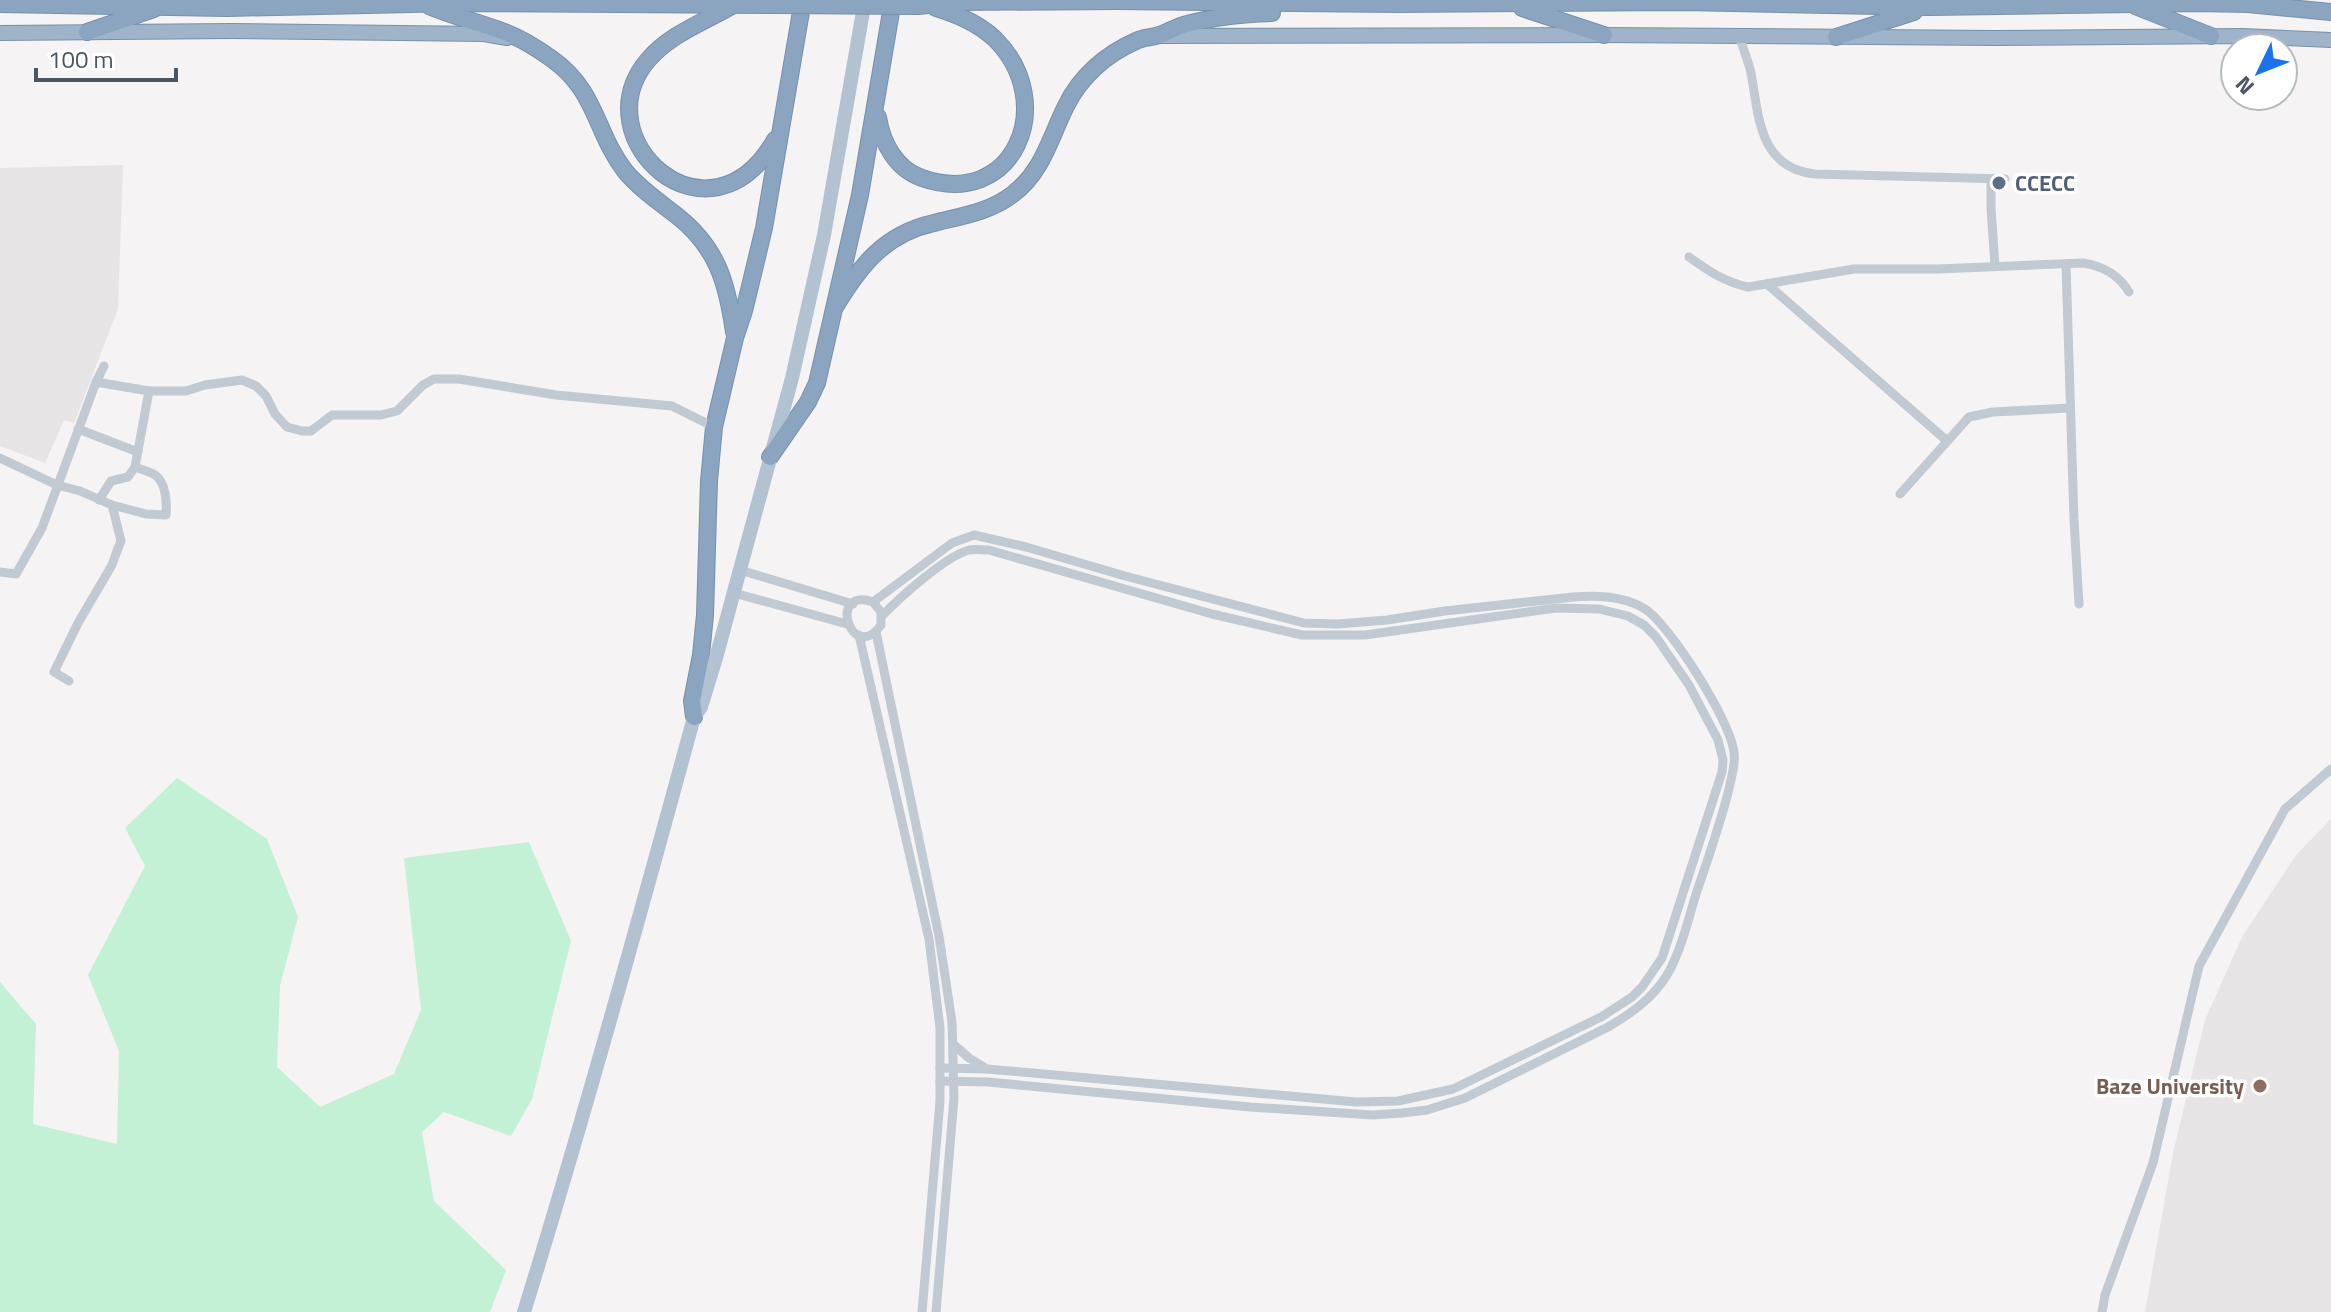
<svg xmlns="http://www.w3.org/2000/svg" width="2331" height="1312" viewBox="0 0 2331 1312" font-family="'Titillium Web',sans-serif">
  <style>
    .education { fill: #e6e4e5 }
    .green { fill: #c3f1d5 }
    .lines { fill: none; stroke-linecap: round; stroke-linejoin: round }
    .trunk-casing { stroke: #7690ad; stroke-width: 16 }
    .motorway-casing { stroke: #7690ad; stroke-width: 18 }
    .minor { stroke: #c1cad2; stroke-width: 9 }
    .primary { stroke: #b3c2d1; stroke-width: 14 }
    .trunk { stroke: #9fb4c9; stroke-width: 14 }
    .motorway { stroke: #8ba5c1; stroke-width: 16 }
    .motorway-bridge-casing { stroke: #7690ad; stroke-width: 18; stroke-linecap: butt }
    .motorway-bridge { stroke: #8ba5c1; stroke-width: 16 }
    .service-dot { fill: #5c6f8a; stroke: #fff; stroke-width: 3 }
    .education-dot { fill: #8d6e63; stroke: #fff; stroke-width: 3 }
    .labels { text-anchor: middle; stroke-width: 7; stroke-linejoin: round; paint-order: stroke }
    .service-label { font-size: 22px; font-weight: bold; fill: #4e5e75; stroke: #fff; text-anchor: start }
    .education-label { font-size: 22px; font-weight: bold; fill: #785e54; stroke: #fff; text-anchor: end }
  </style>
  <rect width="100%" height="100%" fill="#f5f3f3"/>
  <g class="education">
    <path d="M123,165L118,309L74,423L64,420L45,463L0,446V168Z"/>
    <path d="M2331,819V1312H2145L2173,1153L2205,1020L2242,937L2296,855Z"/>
  </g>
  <path class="green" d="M177,778L267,839L298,917L280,986L277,1067L320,1107L394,1074L421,1010L404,858L529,842L571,941L532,1099L511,1136L444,1112L422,1132L434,1201L506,1270L490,1312H0V982L36,1024L33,1124L117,1144L119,1051L88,975L145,866L125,828Z"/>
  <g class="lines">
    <g class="trunk-casing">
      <g id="trunk">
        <path d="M0,33L231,31L484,34L507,38"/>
        <path d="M1157,36L1604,35L1994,38L2242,36L2331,40"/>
      </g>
    </g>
    <g class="motorway-casing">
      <g id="motorway">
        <path d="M0,4L227,8L456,3L776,5"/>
        <path d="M735,4C705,22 671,33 648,60C581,139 709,255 775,140"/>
        <path d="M429,6C452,16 475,21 499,30C517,36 537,48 552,59C597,91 595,132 625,171C639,188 658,201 676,215C717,247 727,282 734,332"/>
        <path d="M918,6L957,2L1118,1L1396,4L1685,2L1929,7L2198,3L2248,4L2331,12"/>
        <path d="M2135,6L2211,36"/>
        <path d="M1522,8L1604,35"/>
        <path d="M87,32L154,9"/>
        <path d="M1836,37L1914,12"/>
        <path d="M878,117C882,143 896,169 922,178C1014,210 1059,103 995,39C978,23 958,15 936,8"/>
        <path d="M835,307C860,266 884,234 934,223C961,216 990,212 1013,194C1043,171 1050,138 1066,106C1080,77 1106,54 1136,41C1144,37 1151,38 1159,35C1169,32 1177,26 1187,24C1214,17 1244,14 1272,13"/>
        <path d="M770,457L808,402L817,383L860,195L893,0"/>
        <path d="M694,717L692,701L701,655L705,615L709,481L714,427L735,338L744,311L764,228L803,0"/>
      </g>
    </g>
    <g class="minor">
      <path d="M1739,36C1743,48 1748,60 1751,73C1759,117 1759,168 1815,174L2005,179"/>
      <path d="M1991,180V208L1995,266"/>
      <path d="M1689,257C1708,271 1725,282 1748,287L1854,269H1938L2083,263C2103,266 2118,274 2129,292"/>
      <path d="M2066,264L2074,520L2079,604"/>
      <path d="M1767,284L1946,440"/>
      <path d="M96,382L149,391H186L205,385L242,380L256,386L266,396L275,414L287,427L302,431H311L332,415H381L397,411L423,385L434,379H459L556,395L672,406L714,427"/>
      <path d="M78,429L138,452"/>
      <path d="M0,458L57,485L80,491L112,505L146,514L166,515C167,503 166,482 155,475C149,471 141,469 135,467"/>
      <path d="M1900,494L1969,417L1993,412L2070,408"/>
      <path d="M99,500L111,481L128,477L135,467L149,391"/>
      <path d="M740,570L853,604"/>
      <path d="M0,572L16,574L42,528L96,382L104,366"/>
      <path d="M734,593L847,624"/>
      <path d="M873,602L881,612V625C852,666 826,586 873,602L952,543L974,535L1026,547L1125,576L1304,623L1338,624L1387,620L1445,611L1573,597C1596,595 1625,596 1645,609C1670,625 1732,723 1734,753C1736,765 1731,777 1729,789C1720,825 1708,859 1696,894C1688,920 1681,951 1667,975C1653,998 1632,1013 1608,1027L1465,1098L1427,1110L1402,1113L1373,1115L1250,1107L988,1082L940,1081"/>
      <path d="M882,616C899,598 946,556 969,550C976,549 982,550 989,550L1212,614L1302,635H1365L1556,608L1599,609L1628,616L1644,625L1656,637L1689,685L1718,740L1723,760L1722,772L1662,958L1642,987L1632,997L1601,1017L1453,1089L1398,1101L1356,1102L987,1069L940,1068"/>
      <path d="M876,632L939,936L952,1022L954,1098L936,1312"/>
      <path d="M859,635L929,939L940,1028V1101L922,1312"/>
      <path d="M69,681L54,672L78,623L112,565L117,551L121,541L112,505"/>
      <path d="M953,1044L969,1058L984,1067"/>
      <path d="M2102,1312L2105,1295L2153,1163L2199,966L2285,809L2331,769"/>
    </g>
    <path class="primary" d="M524,1312C585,1115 640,916 694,717L701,707L716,658L792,378L824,235L865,0"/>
    <use href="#trunk" class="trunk"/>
    <use href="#motorway" class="motorway"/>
    <g class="motorway-bridge-casing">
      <path id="motorway-bridge" d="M776,5L918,6"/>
    </g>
    <use href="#motorway-bridge" class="motorway-bridge"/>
  </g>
  <circle class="service-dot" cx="1999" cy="183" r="8"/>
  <circle class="education-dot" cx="2260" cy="1086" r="8"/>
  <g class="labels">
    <g class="service-label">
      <text x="2015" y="191">CCECC</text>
    </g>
    <g class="education-label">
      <text x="2244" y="1094">Baze University</text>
    </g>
  </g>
  <g transform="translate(2259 72) rotate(227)"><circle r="38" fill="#ffffff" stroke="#b7bbc0" stroke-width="2"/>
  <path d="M0-6L14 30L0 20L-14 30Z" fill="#1a73e8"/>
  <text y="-12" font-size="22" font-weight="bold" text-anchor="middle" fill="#4a5661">N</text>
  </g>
  <path d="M36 68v12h140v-12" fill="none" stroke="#4a5661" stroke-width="4"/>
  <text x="48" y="68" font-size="24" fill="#4a5661" stroke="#ffffff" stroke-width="6" paint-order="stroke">100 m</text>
</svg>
